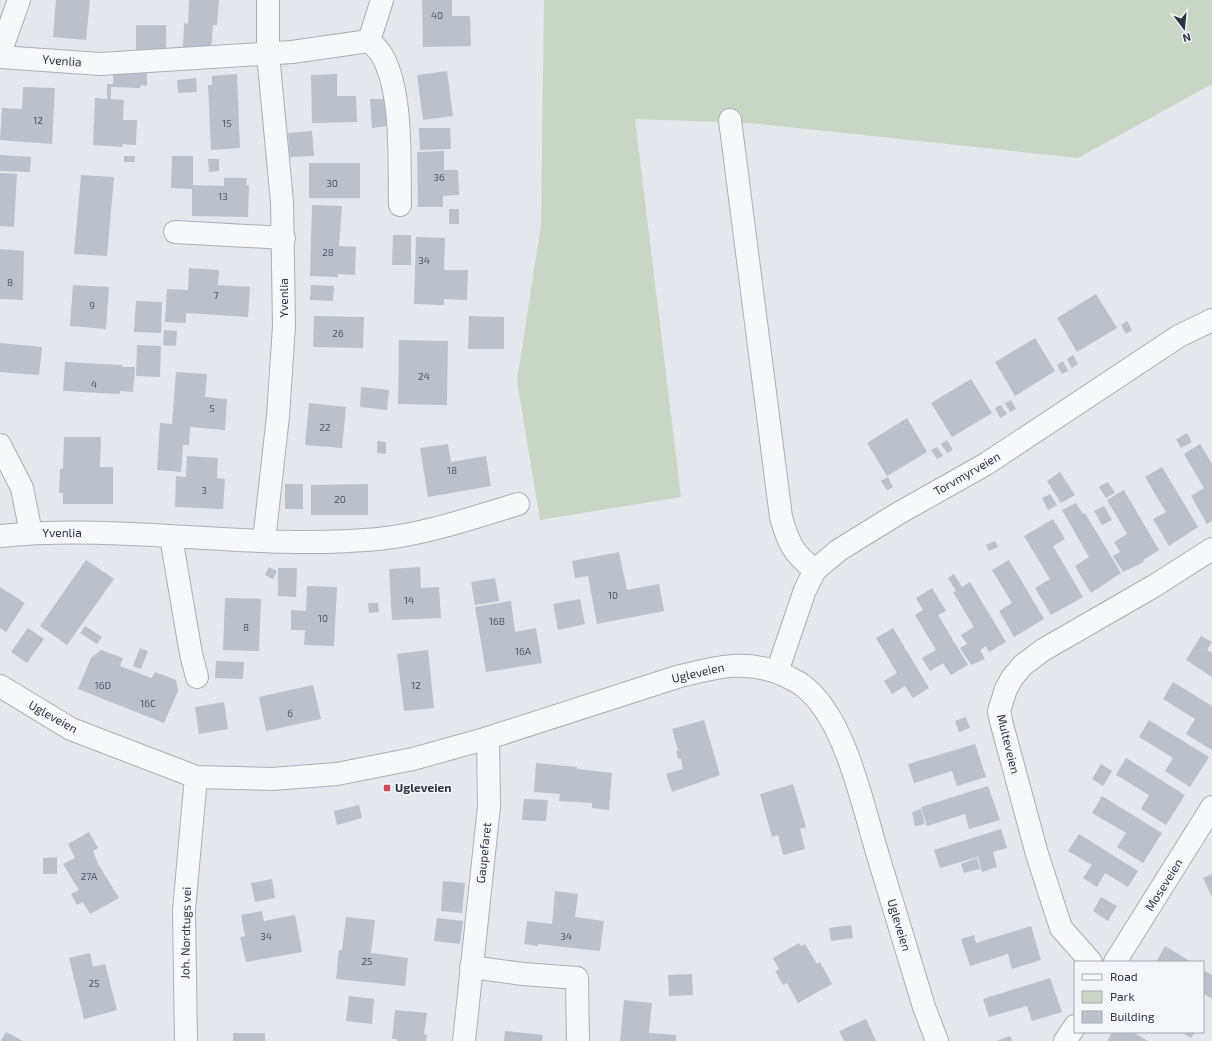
<svg xmlns="http://www.w3.org/2000/svg" width="1212" height="1041" viewBox="0 0 1212 1041" font-family="'Exo 2',sans-serif">
  <style>
    .green { fill: #c9d6c5 }
    .building { fill: #bbc0ca }
    .lines { fill: none; stroke-linecap: round; stroke-linejoin: round }
    .minor-casing { stroke: #a9aeb7; stroke-width: 24 }
    .minor { stroke: #f7f8fa; stroke-width: 22 }
    .poi-dot { fill: #d1495b; stroke: #f4f6f9; stroke-width: 1.5 }
    .labels { text-anchor: middle; stroke-width: 3; stroke-linejoin: round; paint-order: stroke }
    .number-label { font-size: 10px; fill: #4f5766 }
    .street-label { font-size: 12px; fill: #2b3445; stroke: #f4f6f9 }
    .poi-label { font-size: 12px; font-weight: bold; fill: #2b3445; stroke: #f4f6f9; text-anchor: start }
  </style>
  <rect width="100%" height="100%" fill="#e4e7ec"/>
  <path class="green" d="M544,0H1212V84L1078,158L750,123L635,119L681,497L540,520L517,381L541,225Z"/>
  <g class="building">
    <path d="M56,0H90L86,40L53,37Z"/>
    <path d="M189,0H219L217,25H213L211,51L183,49L184,23L188,24Z"/>
    <path d="M422,0H452V16H470L471,46L423,47Z"/>
    <path d="M136,25H166V50L136,51Z"/>
    <path d="M113,70H141V73H147V86L141,85L140,88L111,87V99L124,100L123,120H137L136,145L122,144L123,147L93,145L95,98L107,99V84H113Z"/>
    <path d="M447,71L453,116L423,120L417,75Z"/>
    <path d="M237,74L240,148L211,150L208,85H212V76Z"/>
    <path d="M337,74V96H356L357,122L312,123L311,75Z"/>
    <path d="M196,78L197,92L178,93L177,80Z"/>
    <path d="M23,87L55,88L52,144L0,140L2,108L22,109Z"/>
    <path d="M370,99H386L388,126L372,128Z"/>
    <path d="M419,128H450L451,149L420,150Z"/>
    <path d="M312,131L314,156L290,157L288,133Z"/>
    <path d="M444,151V170H458L459,195L443,196V207H418L417,152Z"/>
    <path d="M0,155L31,157L30,172L0,171Z"/>
    <rect x="124" y="156" width="11" height="6"/>
    <path d="M172,156H193V185L224,186V178H247L246,185H249L248,217L192,216V189L171,188Z"/>
    <path d="M208,159H219V171L209,172Z"/>
    <rect x="309" y="163" width="51" height="35"/>
    <path d="M0,173L17,174L14,227L0,226Z"/>
    <path d="M81,175L114,177L107,256L74,254Z"/>
    <path d="M312,205L342,206L339,246L356,247L355,275L338,274V277L310,276Z"/>
    <rect x="449" y="209" width="10" height="15"/>
    <path d="M393,235H411V265H392Z"/>
    <path d="M416,237L445,238L444,270H468L467,300L444,299V305L414,304Z"/>
    <path d="M0,249L24,251L23,300L0,299Z"/>
    <path d="M189,268L219,270L218,285L250,287L248,317L186,313V323L165,322L167,289L188,290Z"/>
    <path d="M73,285L109,287L106,329L70,326Z"/>
    <path d="M311,285L334,286L333,301L310,300Z"/>
    <path d="M1096,294L1117,328L1077,352L1057,318Z"/>
    <path d="M136,301L162,302L161,333L134,332Z"/>
    <path d="M314,316L364,317L363,348L313,347Z"/>
    <path d="M469,316L504,317V349H468Z"/>
    <path d="M1127,321L1132,330L1126,334L1121,325Z"/>
    <path d="M164,330L177,331L176,346L163,345Z"/>
    <path d="M1035,338L1055,371L1015,396L995,362Z"/>
    <path d="M399,340L448,341L447,405L398,404Z"/>
    <path d="M0,343L42,347L39,375L0,372Z"/>
    <path d="M137,345L161,346L160,377L136,376Z"/>
    <path d="M1073,355L1078,364L1072,368L1067,359Z"/>
    <path d="M1063,361L1068,371L1062,374L1057,365Z"/>
    <path d="M65,362L122,365V367H135L133,392L120,391V394L63,391Z"/>
    <path d="M176,372L207,374L205,397L227,399L225,430L190,427L189,445H183L181,472L157,470L160,423L172,424Z"/>
    <path d="M971,379L992,413L952,437L931,403Z"/>
    <path d="M361,387L389,390L387,410L360,407Z"/>
    <path d="M1011,400L1016,409L1010,412L1005,403Z"/>
    <path d="M309,403L346,407L342,448L305,445Z"/>
    <path d="M1001,405L1007,414L1000,418L995,408Z"/>
    <path d="M907,418L927,452L887,476L867,443Z"/>
    <path d="M1187,433L1192,442L1181,448L1176,439Z"/>
    <path d="M64,437H101L100,467H113V504H63V493H59L60,469H63Z"/>
    <path d="M947,440L953,450L947,453L941,444Z"/>
    <path d="M377,441L386,442V454L377,453Z"/>
    <path d="M448,444L451,462L486,456L491,486L428,497L420,448Z"/>
    <path d="M1200,444L1212,464V521L1207,524L1191,496L1204,488L1184,454Z"/>
    <path d="M937,447L943,456L937,459L931,450Z"/>
    <path d="M187,456L218,458L217,478L225,479L223,509L175,507L176,476L186,477Z"/>
    <path d="M1162,467L1198,527L1169,546L1153,519L1166,512L1145,477Z"/>
    <path d="M1060,472L1075,495L1061,503L1047,481Z"/>
    <path d="M888,477L893,487L887,490L881,481Z"/>
    <path d="M1108,482L1115,493L1106,498L1099,487Z"/>
    <rect x="285" y="484" width="18" height="25"/>
    <path d="M368,484V515H311V485Z"/>
    <path d="M1124,490L1159,550L1143,560L1144,562L1123,572L1113,556L1120,552L1114,542L1127,534L1107,500Z"/>
    <path d="M1050,494L1057,505L1048,510L1042,498Z"/>
    <path d="M1076,503L1083,514L1085,513L1121,573L1091,593L1075,566L1089,557L1062,510Z"/>
    <path d="M1104,506L1112,520L1102,525L1094,511Z"/>
    <path d="M1053,519L1065,539L1053,546L1083,597L1051,615L1035,588L1050,579L1024,536Z"/>
    <path d="M995,541L998,547L989,551L986,545Z"/>
    <path d="M619,552L627,590L659,584L664,611L597,624L588,576L575,578L572,561Z"/>
    <path d="M86,560L114,579L67,645L40,626Z"/>
    <path d="M1009,560L1044,619L1014,637L999,611L1012,603L992,570Z"/>
    <path d="M269,567L277,571L273,579L265,575Z"/>
    <path d="M420,567L421,588L439,587L441,618L392,620L389,569Z"/>
    <path d="M278,568H297L296,597L278,596Z"/>
    <path d="M954,574L962,587L970,582L1006,642L989,652L986,646L980,650L985,659L971,665L960,648L967,644L961,635L974,627L953,592L956,591L948,578Z"/>
    <path d="M495,578L499,601L475,605L471,582Z"/>
    <path d="M307,586L337,587L334,646L304,645L305,630H291V610L306,611Z"/>
    <path d="M0,587L25,603L6,632L0,628Z"/>
    <path d="M932,588L946,611L938,615L968,665L951,675L943,663L930,671L922,658L936,650L915,615L923,610L916,598Z"/>
    <path d="M225,598L261,599L259,651L223,650Z"/>
    <path d="M580,599L585,624L558,630L553,604Z"/>
    <path d="M511,601L515,632L536,628L542,663L486,672L475,607Z"/>
    <path d="M368,603H378L379,612L369,613Z"/>
    <path d="M85,626L102,637L97,644L80,633Z"/>
    <path d="M28,628L44,639L27,663L11,652Z"/>
    <path d="M893,628L929,688L913,698L905,686L892,694L884,681L897,673L876,638Z"/>
    <path d="M1201,636L1212,642L1207,650L1212,653V677L1186,660Z"/>
    <path d="M140,648L148,651L141,669L133,666Z"/>
    <path d="M101,650L123,658L120,666L151,678L155,672L176,680L178,691L164,723L78,689L91,658Z"/>
    <path d="M428,650L434,708L404,711L397,654Z"/>
    <path d="M216,661L244,662L243,679L215,678Z"/>
    <path d="M1173,682L1212,706V750L1186,734L1195,719L1163,699Z"/>
    <path d="M313,685L321,719L266,731L259,697Z"/>
    <path d="M224,702L228,729L199,734L195,707Z"/>
    <path d="M966,717L970,728L959,732L955,721Z"/>
    <path d="M704,720L720,775L672,792L666,774L683,769L681,759H678L676,751L678,750L672,729Z"/>
    <path d="M1149,720L1209,757L1190,787L1165,771L1173,758L1139,737Z"/>
    <path d="M975,744L986,777L957,786L952,771L914,783L908,764Z"/>
    <path d="M1126,758L1185,795L1166,825L1141,809L1149,795L1116,775Z"/>
    <path d="M536,763L577,767V769L612,773L609,810L592,808V803L559,801L560,794L534,792Z"/>
    <path d="M1101,764L1112,771L1103,786L1092,779Z"/>
    <path d="M793,784L806,827L800,829L805,849L783,855L778,835L772,837L760,794Z"/>
    <path d="M988,786L1000,820L969,829L965,814L927,826L921,807Z"/>
    <path d="M1102,796L1162,833L1143,863L1117,847L1126,833L1092,813Z"/>
    <path d="M524,799L548,800L546,821L522,820Z"/>
    <path d="M359,805L362,818L337,825L334,811Z"/>
    <path d="M921,809L925,824L915,826L912,812Z"/>
    <path d="M1001,829L1007,848L993,852L997,867L982,872L978,857L940,868L934,850Z"/>
    <path d="M89,832L98,848L93,851L98,864L119,898L90,914L83,902L77,905L71,894L79,890L63,864L75,858L68,844Z"/>
    <path d="M1079,834L1138,871L1128,887L1105,873L1097,887L1083,878L1092,865L1068,851Z"/>
    <path d="M57,857V874H43V858Z"/>
    <path d="M977,858L980,869L964,873L961,864Z"/>
    <path d="M1212,874V897L1203,878Z"/>
    <path d="M272,879L275,898L255,902L251,883Z"/>
    <path d="M443,881L465,883L462,913L441,911Z"/>
    <path d="M555,891L578,894L575,917L604,921L600,951L538,944V946L524,944L527,921L552,924Z"/>
    <path d="M1101,897L1117,906L1108,921L1093,911Z"/>
    <path d="M262,911L264,921L295,915L302,952L246,962L240,937L245,936L241,915Z"/>
    <path d="M346,917L375,920L371,953L408,958L405,986L336,979L339,950H342Z"/>
    <path d="M437,918L463,921L460,944L434,941Z"/>
    <path d="M851,925L853,938L831,941L829,928Z"/>
    <path d="M1031,926L1041,960L1012,969L1008,954L970,966L961,939L974,935L976,943Z"/>
    <path d="M799,943L801,946L805,944L817,964L820,962L832,984L798,1003L787,983L783,985L775,971L779,969L773,958Z"/>
    <path d="M1165,946L1191,962H1156Z"/>
    <path d="M90,953L93,967L105,964L117,1010L84,1019L69,958Z"/>
    <path d="M1203,970L1212,975V999L1203,993Z"/>
    <path d="M692,974L693,995L669,996L668,975Z"/>
    <path d="M1050,978L1062,1012L1032,1021L1027,1006L989,1017L983,999Z"/>
    <path d="M349,996L374,999L372,1024L346,1021Z"/>
    <path d="M624,1000L652,1003L649,1033L676,1035V1041H620Z"/>
    <path d="M395,1010L427,1013L424,1034L427,1035L426,1041H397V1039H392Z"/>
    <path d="M866,1019L876,1041H844L839,1031Z"/>
    <path d="M505,1031L543,1035L542,1041H504Z"/>
    <path d="M6,1032L23,1041H1Z"/>
    <path d="M1112,1032H1133L1148,1041H1107Z"/>
    <path d="M1181,1032H1195L1191,1038Z"/>
    <rect x="233" y="1033" width="32" height="8"/>
    <path d="M1010,1036L1012,1041H996Z"/>
  </g>
  <g class="lines">
    <g class="minor-casing">
      <g id="minor">
        <path d="M369,41C375,46 380,51 383,57C403,95 399,162 400,205"/>
        <path d="M369,41L382,0"/>
        <path d="M0,53L19,0"/>
        <path d="M0,57L100,64L292,52L369,41"/>
        <path d="M730,120L781,517C788,542 793,554 815,570"/>
        <path d="M175,232L284,238"/>
        <path d="M0,445L22,488L31,533"/>
        <path d="M0,536C126,523 252,551 378,539C426,534 472,518 518,504"/>
        <path d="M171,537L191,654L197,677"/>
        <path d="M264,541L278,416L284,326L282,202L268,54V0"/>
        <path d="M777,672L805,590L815,570L839,550L899,513L986,464L1179,336L1212,320"/>
        <path d="M0,686L71,729L196,777L272,779L337,774L413,759L488,738L677,677C716,667 747,658 786,676C791,679 797,681 802,685C846,717 863,808 879,859C894,908 909,958 924,1007L937,1041"/>
        <path d="M1091,962L1061,928L1037,854L1001,721L999,711L1006,689L1012,678L1023,665L1043,650L1154,586L1212,549"/>
        <path d="M1115,962L1212,807"/>
        <path d="M471,967L523,974L577,978L578,1041"/>
        <path d="M186,1041L184,910L196,777"/>
        <path d="M464,1041L489,806L488,738"/>
        <path d="M1065,1041L1075,1026"/>
      </g>
    </g>
    <use href="#minor" class="minor"/>
  </g>
  <rect class="poi-dot" x="383" y="784" width="8" height="8" rx="2"/>
  <g class="labels">
    <g class="number-label">
      <text x="437" y="19">40</text>
      <text x="38" y="124">12</text>
      <text x="227" y="127">15</text>
      <text x="439" y="181">36</text>
      <text x="332" y="187">30</text>
      <text x="223" y="200">13</text>
      <text x="328" y="256">28</text>
      <text x="424" y="264">34</text>
      <text x="10" y="286">8</text>
      <text x="216" y="299">7</text>
      <text x="92" y="309">9</text>
      <text x="338" y="337">26</text>
      <text x="424" y="380">24</text>
      <text x="94" y="388">4</text>
      <text x="212" y="412">5</text>
      <text x="325" y="431">22</text>
      <text x="452" y="474">18</text>
      <text x="204" y="494">3</text>
      <text x="340" y="503">20</text>
      <text x="613" y="599">10</text>
      <text x="409" y="604">14</text>
      <text x="323" y="622">10</text>
      <text x="497" y="625">16B</text>
      <text x="246" y="631">8</text>
      <text x="523" y="655">16A</text>
      <text x="103" y="689">16D</text>
      <text x="416" y="689">12</text>
      <text x="148" y="707">16C</text>
      <text x="290" y="717">6</text>
      <text x="89" y="880">27A</text>
      <text x="266" y="940">34</text>
      <text x="566" y="940">34</text>
      <text x="367" y="965">25</text>
      <text x="94" y="987">25</text>
    </g>
    <g class="street-label">
      <text transform="translate(62 61) rotate(4)" y="4">Yvenlia</text>
      <text transform="translate(284 298) rotate(-90)" y="4">Yvenlia</text>
      <text transform="translate(967 474) rotate(-30)" y="4">Torvmyrveien</text>
      <text x="62" y="537">Yvenlia</text>
      <text transform="translate(698 673) rotate(-13)" y="4">Ugleveien</text>
      <text transform="translate(53 717) rotate(29)" y="4">Ugleveien</text>
      <text transform="translate(1008 744) rotate(76)" y="4">Multeveien</text>
      <text transform="translate(484 853) rotate(-84)" y="4">Gaupefaret</text>
      <text transform="translate(1164 885) rotate(-58)" y="4">Moseveien</text>
      <text transform="translate(899 925) rotate(73)" y="4">Ugleveien</text>
      <text transform="translate(186 933) rotate(-89)" y="4">Joh. Nordtugs vei</text>
    </g>
    <g class="poi-label">
      <text x="395" y="792">Ugleveien</text>
    </g>
  </g>
  <rect x="1074" y="961" width="130" height="72" fill="#f4f6f9" stroke="#a4a8b1"/>
  <rect x="1082" y="974" width="20" height="6" fill="#f7f8fa" stroke="#a4a8b1"/>
  <text x="1110" y="981" font-size="12" fill="#2b3445">Road</text>
  <rect x="1082" y="991" width="20" height="12" fill="#c9d6c5" stroke="#a4a8b1"/>
  <text x="1110" y="1001" font-size="12" fill="#2b3445">Park</text>
  <rect x="1082" y="1011" width="20" height="12" fill="#bbc0ca" stroke="#a4a8b1"/>
  <text x="1110" y="1021" font-size="12" fill="#2b3445">Building</text>
  <g transform="translate(1184 28) rotate(164)" stroke="#f4f6f9" stroke-width="3" paint-order="stroke">
  <path d="M0-3L7 15L0 10L-7 15Z" fill="#2b3445"/>
  <text y="-6" font-size="11" font-weight="bold" text-anchor="middle" fill="#2b3445">N</text>
  </g>
</svg>
